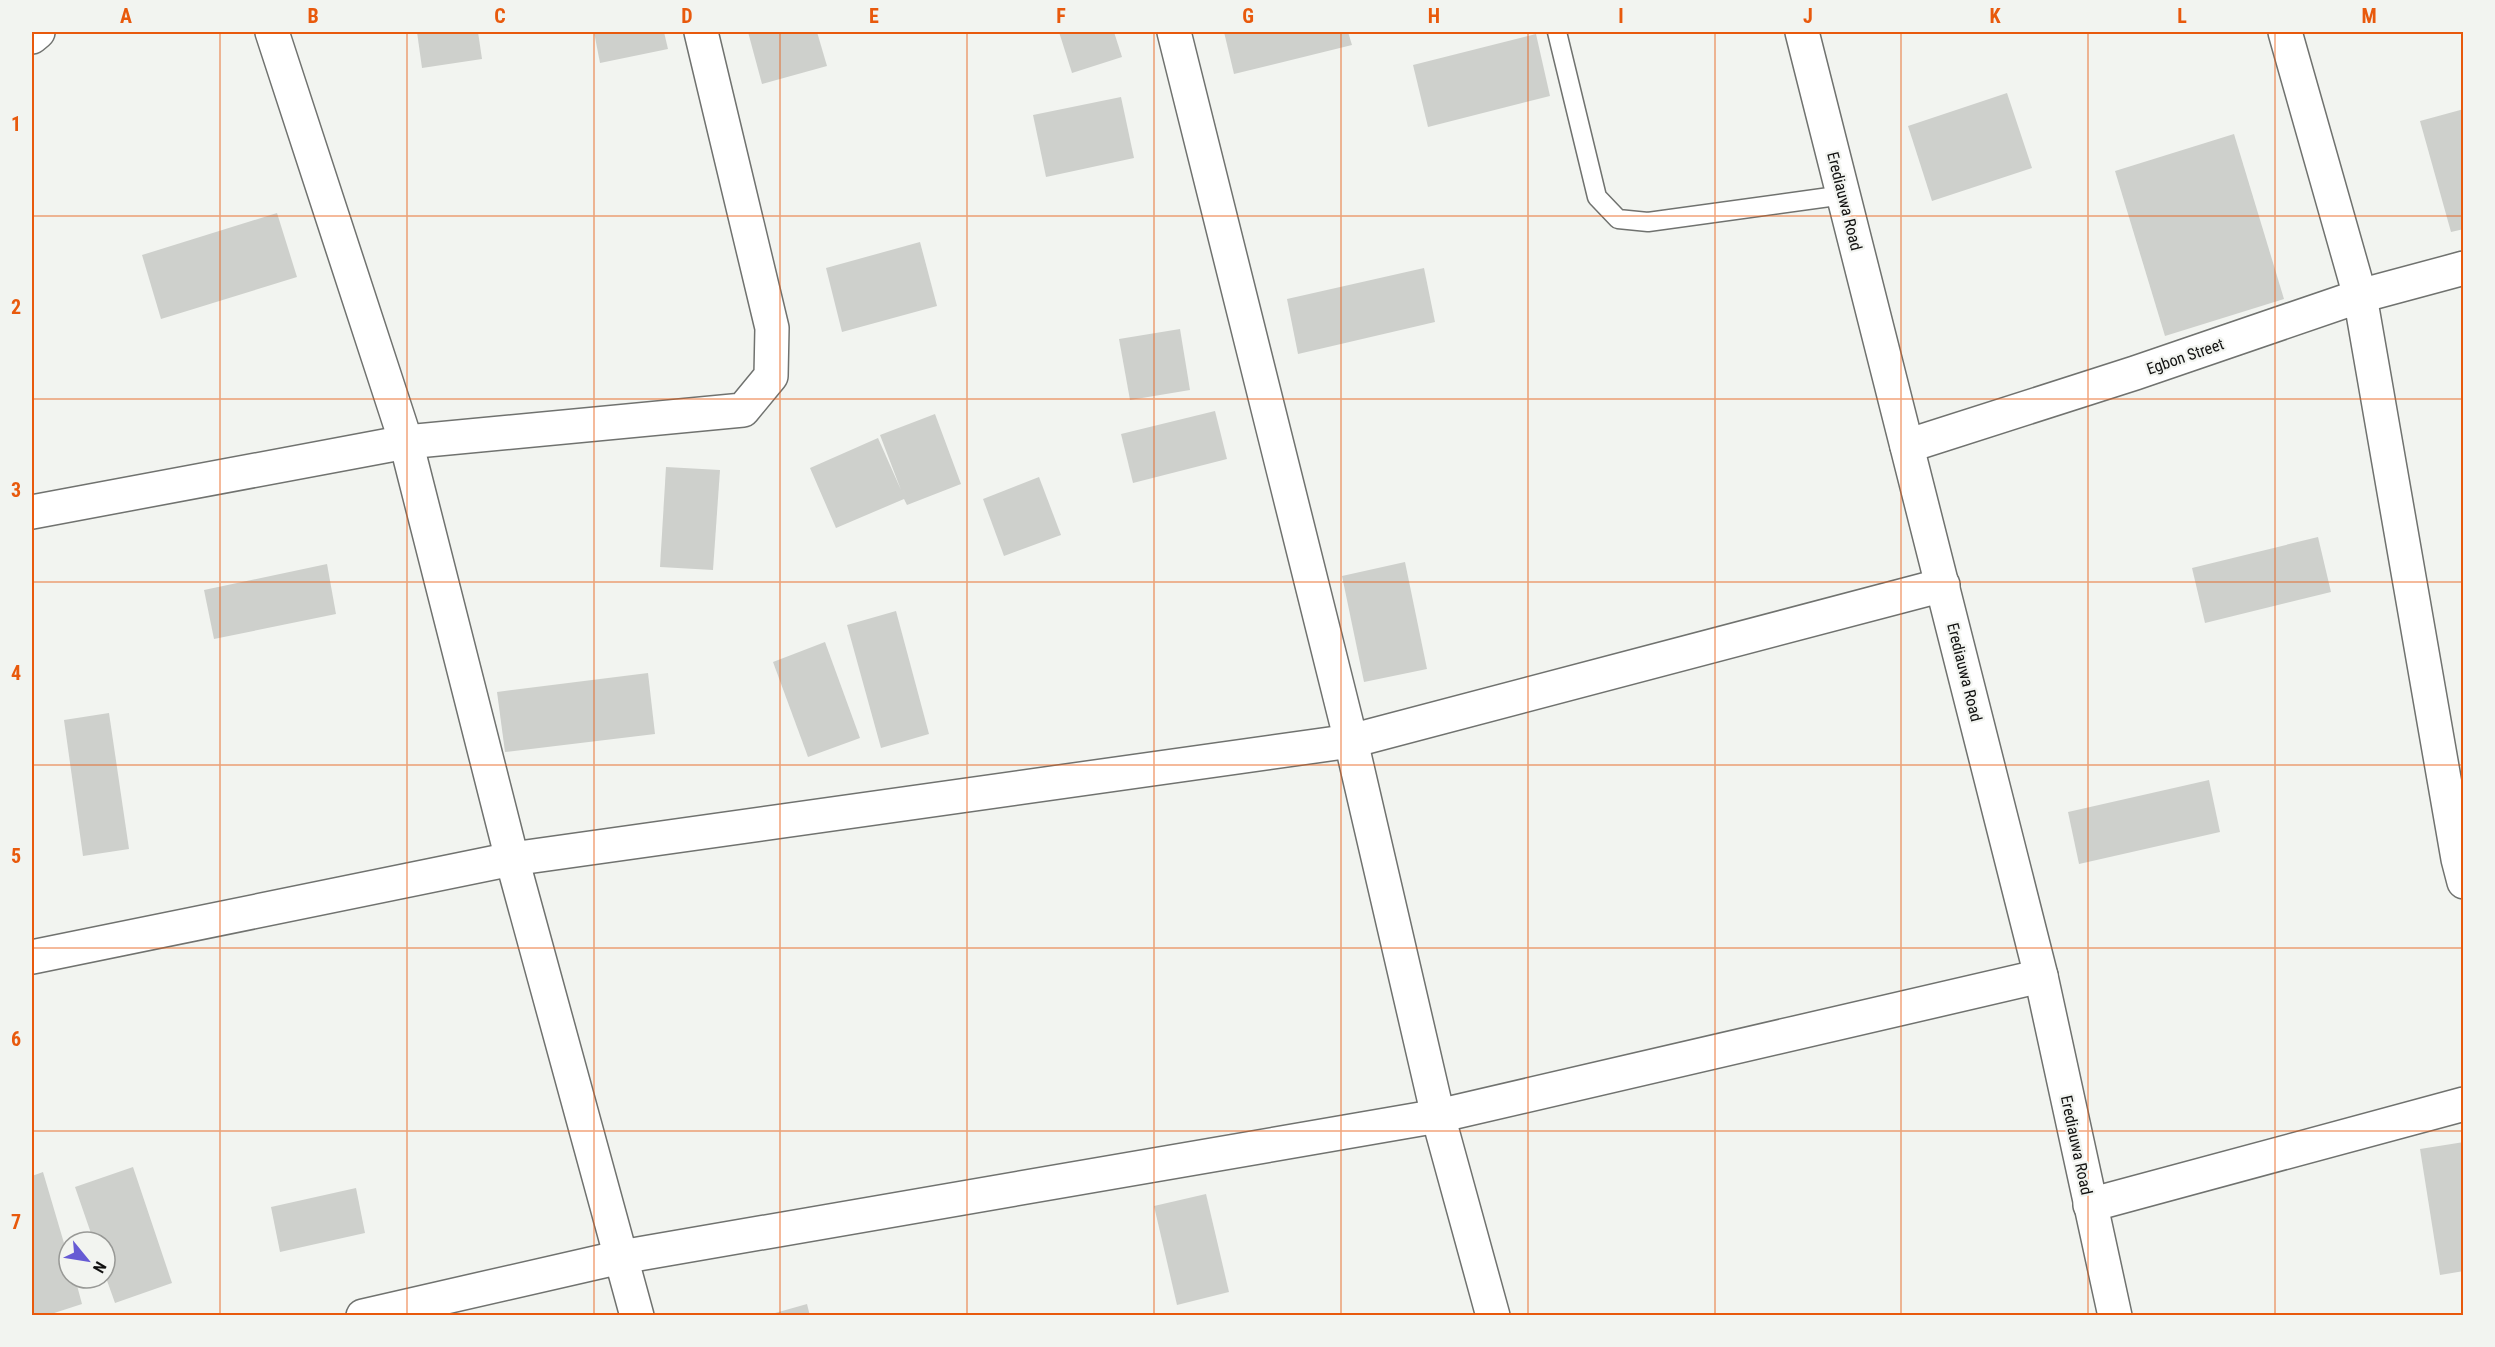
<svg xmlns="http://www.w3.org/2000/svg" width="2495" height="1347" viewBox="0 0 2495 1347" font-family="'Roboto Condensed',sans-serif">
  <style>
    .building { fill: #ced0cc }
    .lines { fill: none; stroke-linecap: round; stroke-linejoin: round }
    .lane-casing { stroke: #70726f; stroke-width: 21 }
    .street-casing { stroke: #70726f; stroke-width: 36 }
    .secondary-casing { stroke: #70726f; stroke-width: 36 }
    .lane { stroke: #fff; stroke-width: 18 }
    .street { stroke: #fff; stroke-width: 33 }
    .secondary { stroke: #fff; stroke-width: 33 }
    .grid { fill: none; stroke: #e8590c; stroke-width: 1.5; stroke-opacity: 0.55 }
    .labels { text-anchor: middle; stroke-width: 4.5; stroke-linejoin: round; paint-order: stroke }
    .street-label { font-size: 16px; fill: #111110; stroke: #f2f4f0 }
    .neatline { fill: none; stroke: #e8590c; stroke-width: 2 }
    .grid-label { font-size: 20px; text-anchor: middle; font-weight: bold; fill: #e8590c }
  </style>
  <rect width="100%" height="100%" fill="#f2f4f0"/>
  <g class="building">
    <path d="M417,32H478L482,59L422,68Z"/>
    <path d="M594,32H664L668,49L600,63Z"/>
    <path d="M748,32H817L827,66L762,84Z"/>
    <path d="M1059,32H1114L1122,57L1072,73Z"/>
    <path d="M1224,32H1348L1352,45L1234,74Z"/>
    <path d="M1536,34L1550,96L1428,127L1413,65Z"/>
    <path d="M2007,93L2032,168L1932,201L1908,126Z"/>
    <path d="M1121,97L1134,158L1046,177L1033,115Z"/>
    <path d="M2464,109V229L2451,232L2420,121Z"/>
    <path d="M2234,134L2284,299L2165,336L2115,171Z"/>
    <path d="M277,213L297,277L161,319L142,255Z"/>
    <path d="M920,242L937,306L842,332L826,268Z"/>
    <path d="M1424,268L1435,322L1298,354L1287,299Z"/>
    <path d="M1180,329L1190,390L1130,400L1119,339Z"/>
    <path d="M1215,411L1227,459L1133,483L1121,434Z"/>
    <path d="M935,414L961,484L907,505L904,499L836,528L810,468L878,438L901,490L880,435Z"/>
    <path d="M666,467L720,470L713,570L660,567Z"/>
    <path d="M1039,477L1061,535L1004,556L983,499Z"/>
    <path d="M2318,537L2331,592L2205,623L2192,568Z"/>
    <path d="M1405,562L1427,669L1364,682L1342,576Z"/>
    <path d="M327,564L336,614L214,639L204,590Z"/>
    <path d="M896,611L929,734L881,748L847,625Z"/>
    <path d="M825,642L860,738L808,757L773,662Z"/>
    <path d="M648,673L655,734L505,752L497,692Z"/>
    <path d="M109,713L129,849L83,856L64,720Z"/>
    <path d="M2209,780L2220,832L2079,864L2068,812Z"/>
    <path d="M2464,1142V1271L2440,1275L2420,1149Z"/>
    <path d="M133,1167L172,1283L115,1303L105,1275V1242H94L75,1187Z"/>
    <path d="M43,1172L69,1260V1278H75L82,1304L45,1316H32V1176Z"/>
    <path d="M356,1188L365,1233L280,1252L271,1207Z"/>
    <path d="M1206,1194L1229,1292L1177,1305L1154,1206Z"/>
    <path d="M807,1304L810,1316H768V1315Z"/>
  </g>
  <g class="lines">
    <g class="lane-casing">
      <path id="lane" d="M1557,32L1597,197L1618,219L1648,222L1844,195"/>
    </g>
    <g class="street-casing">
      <g id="street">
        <path d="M272,32L406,442L512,859L637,1316"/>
        <path d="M1174,32L1351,741L1438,1116L1493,1316"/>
        <path d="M2285,32L2360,296L2458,859L2464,882"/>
        <path d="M32,37L38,32"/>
        <path d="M1907,446L2135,373L2360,296L2464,268"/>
        <path d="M32,512L406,442L743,410L771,376L772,328L701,32"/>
        <path d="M32,957L512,859L1351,741L1943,585"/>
        <path d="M2090,1205L2464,1104"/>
        <path d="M363,1316L621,1257L1438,1116L2041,976"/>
      </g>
    </g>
    <g class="secondary-casing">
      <path id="secondary" d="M1802,32L2041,976L2115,1316"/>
    </g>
    <use href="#lane" class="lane"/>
    <use href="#street" class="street"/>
    <use href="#secondary" class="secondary"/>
  </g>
  <path class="grid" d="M220,32V1316M407,32V1316M594,32V1316M780,32V1316M967,32V1316M1154,32V1316M1341,32V1316M1528,32V1316M1715,32V1316M1901,32V1316M2088,32V1316M2275,32V1316M32,216H2464M32,399H2464M32,582H2464M32,765H2464M32,948H2464M32,1131H2464"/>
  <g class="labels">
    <g class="street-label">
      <text transform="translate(1845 201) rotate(76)" y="6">Erediauwa Road</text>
      <text transform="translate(2185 356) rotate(-19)" y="6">Egbon Street</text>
      <text transform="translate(1965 672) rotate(76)" y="6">Erediauwa Road</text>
      <text transform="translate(2077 1145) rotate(78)" y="6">Erediauwa Road</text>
    </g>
  </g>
  <rect width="2495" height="1347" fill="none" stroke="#f2f4f0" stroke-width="66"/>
  <g transform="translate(87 1260) rotate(120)"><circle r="28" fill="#f2f4f0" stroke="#989996" stroke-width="1.5"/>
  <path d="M0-4.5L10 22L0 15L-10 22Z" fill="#665bd4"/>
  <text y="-9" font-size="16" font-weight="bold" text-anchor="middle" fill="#111110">N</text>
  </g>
  <rect x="33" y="33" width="2429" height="1281" class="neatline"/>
  <g class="grid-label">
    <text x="126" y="23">A</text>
    <text x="313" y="23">B</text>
    <text x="500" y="23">C</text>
    <text x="687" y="23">D</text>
    <text x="874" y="23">E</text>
    <text x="1061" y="23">F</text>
    <text x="1248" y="23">G</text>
    <text x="1434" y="23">H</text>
    <text x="1621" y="23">I</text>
    <text x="1808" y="23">J</text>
    <text x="1995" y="23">K</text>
    <text x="2182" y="23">L</text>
    <text x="2369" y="23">M</text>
    <text x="16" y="131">1</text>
    <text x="16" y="314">2</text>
    <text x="16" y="497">3</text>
    <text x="16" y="680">4</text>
    <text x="16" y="863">5</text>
    <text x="16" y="1046">6</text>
    <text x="16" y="1229">7</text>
  </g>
</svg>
